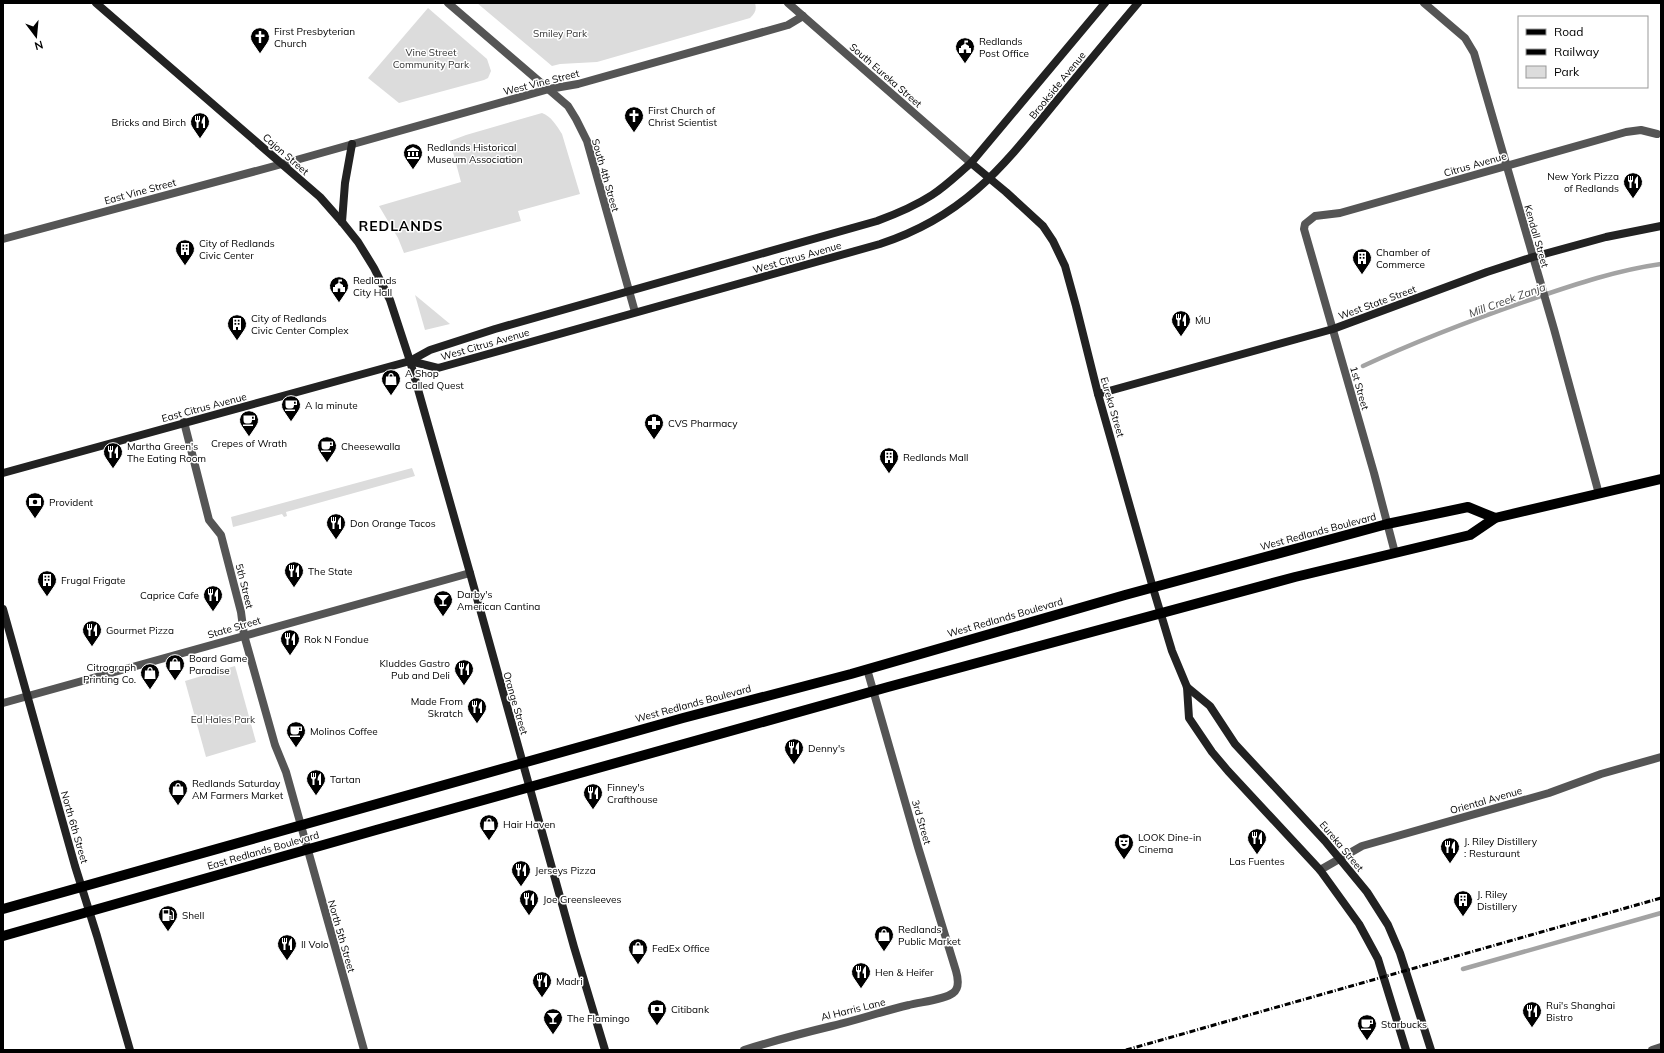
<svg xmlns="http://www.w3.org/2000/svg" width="1664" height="1053" viewBox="0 0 1664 1053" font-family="Mulish,sans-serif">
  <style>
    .green { fill: #dcdcdc }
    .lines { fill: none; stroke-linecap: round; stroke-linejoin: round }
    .stream { stroke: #a3a3a3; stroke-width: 4.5 }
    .street { stroke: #555; stroke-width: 8 }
    .secondary { stroke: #222; stroke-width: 8 }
    .primary { stroke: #000; stroke-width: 10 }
    .rail { stroke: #000; stroke-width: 3; stroke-dasharray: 6 2 1 2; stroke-linecap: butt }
    .labels { text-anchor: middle; stroke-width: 3; stroke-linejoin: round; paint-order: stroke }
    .poi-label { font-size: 10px; fill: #000; stroke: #fff; text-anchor: start }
    .park-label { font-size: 10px; fill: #333; stroke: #fff }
    .street-label { font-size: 10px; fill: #000; stroke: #fff }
    .water-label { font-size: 11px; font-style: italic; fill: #444; stroke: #fff }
    .district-label { font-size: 14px; font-weight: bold; letter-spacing: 1px; fill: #000; stroke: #fff }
  </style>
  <rect width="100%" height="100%" fill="#fff"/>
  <g class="green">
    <path d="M477,3H755C757,10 755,13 750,18L597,62L560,64L552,66Z"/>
    <path d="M428,8L487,59L491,71L488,78L484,80L399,103L368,78Z"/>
    <path d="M542,113C551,116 557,126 562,134L580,194L518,211L521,221L404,253L398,238L379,206L461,182L450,141L466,135Z"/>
    <path d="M415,295L450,324L425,330Z"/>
    <path d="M412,468L415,476L286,512L287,516L284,517L282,514L233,527L231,517Z"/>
    <path d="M235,666L256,742L206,757L185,681Z"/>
  </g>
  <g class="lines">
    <g class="stream">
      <path d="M1363,366C1419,340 1477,318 1535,298C1576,284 1618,270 1661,264"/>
      <path d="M1463,969L1661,913"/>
    </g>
    <g class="street">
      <path d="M448,3L568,106L576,119L587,141L635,312"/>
      <path d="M788,3L971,163"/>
      <path d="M1424,3L1465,38L1474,53L1554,329L1599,494"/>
      <path d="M3,239L282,164L549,89L578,84L788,25L803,16"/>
      <path d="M184,422L209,520L221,535L241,612L244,635L275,745L286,772L364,1050"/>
      <path d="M1395,553L1374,473L1304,229L1305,224L1315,216L1340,213L1626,132L1641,130L1657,134"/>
      <path d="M3,703L470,573"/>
      <path d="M1320,870L1362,846L1549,793L1601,774L1661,757"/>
      <path d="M744,1050C773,1041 803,1033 832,1026C858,1020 883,1011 909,1005C920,1002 944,1000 953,993C960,988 958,978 956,971L918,847L867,669"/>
      <path d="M1652,1050L1661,1047"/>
    </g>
    <g class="secondary">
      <path d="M96,3L320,197L342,222L358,242L374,268L390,300L410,361L470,573L574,947L605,1050"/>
      <path d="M971,163L1006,192L1043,226L1053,241L1065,266L1076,306L1098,394L1153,588L1172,651L1187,687L1189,718L1212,752L1228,771L1320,870L1359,924L1378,959L1406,1050"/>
      <path d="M342,222L345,183L352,144"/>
      <path d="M410,361L438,368L880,244C963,217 1001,169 1054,104C1082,70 1110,36 1138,3"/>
      <path d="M1098,394L1333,329L1487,272L1533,257L1606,237L1661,226"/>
      <path d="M3,473L410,361L430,350L495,329L877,221C896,214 915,206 932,195C946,186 958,174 971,163L1105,3"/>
      <path d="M3,609L75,866L97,936L130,1050"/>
      <path d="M1187,687L1210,706L1235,744L1325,841L1367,892L1388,925L1400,953L1431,1050"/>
    </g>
    <g class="primary">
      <path d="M3,909L683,718L851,674L1125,595L1387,524L1468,507L1495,518"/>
      <path d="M3,936L376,830L888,687L1295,577L1470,535L1495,518L1661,479"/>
    </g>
    <path class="rail" d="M1126,1050L1661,898"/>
  </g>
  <defs>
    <g id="church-pin" transform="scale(1)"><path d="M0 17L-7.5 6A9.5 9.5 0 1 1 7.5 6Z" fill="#000" stroke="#fff"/><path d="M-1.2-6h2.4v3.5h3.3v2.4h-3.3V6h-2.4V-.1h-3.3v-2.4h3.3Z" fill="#fff"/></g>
    <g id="civic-pin" transform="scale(1)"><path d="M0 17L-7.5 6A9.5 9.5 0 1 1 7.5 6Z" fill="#000" stroke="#fff"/><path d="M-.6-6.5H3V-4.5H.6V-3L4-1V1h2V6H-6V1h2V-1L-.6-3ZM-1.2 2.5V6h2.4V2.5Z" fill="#fff"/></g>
    <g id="restaurant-pin" transform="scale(1)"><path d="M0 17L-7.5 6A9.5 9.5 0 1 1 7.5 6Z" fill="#000" stroke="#fff"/><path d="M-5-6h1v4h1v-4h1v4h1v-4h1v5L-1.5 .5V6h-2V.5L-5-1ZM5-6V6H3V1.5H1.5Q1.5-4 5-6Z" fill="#fff"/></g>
    <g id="museum-pin" transform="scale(1)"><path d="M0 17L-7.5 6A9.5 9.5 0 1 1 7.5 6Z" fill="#000" stroke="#fff"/><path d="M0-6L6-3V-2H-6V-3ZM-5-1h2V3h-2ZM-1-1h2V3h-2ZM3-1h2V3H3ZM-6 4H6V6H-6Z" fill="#fff"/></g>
    <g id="building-pin" transform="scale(1)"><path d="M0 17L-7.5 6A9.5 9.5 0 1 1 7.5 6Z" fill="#000" stroke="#fff"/><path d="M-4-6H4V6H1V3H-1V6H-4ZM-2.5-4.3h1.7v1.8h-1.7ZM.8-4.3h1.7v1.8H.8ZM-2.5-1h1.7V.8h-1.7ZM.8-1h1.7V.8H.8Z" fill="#fff"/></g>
    <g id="shop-pin" transform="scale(1)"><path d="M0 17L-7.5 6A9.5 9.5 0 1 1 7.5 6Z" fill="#000" stroke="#fff"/><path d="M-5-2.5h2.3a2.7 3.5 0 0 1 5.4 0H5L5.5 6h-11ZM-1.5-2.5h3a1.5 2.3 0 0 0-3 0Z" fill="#fff"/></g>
    <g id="cafe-pin" transform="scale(1)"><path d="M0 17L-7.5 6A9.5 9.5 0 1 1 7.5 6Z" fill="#000" stroke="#fff"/><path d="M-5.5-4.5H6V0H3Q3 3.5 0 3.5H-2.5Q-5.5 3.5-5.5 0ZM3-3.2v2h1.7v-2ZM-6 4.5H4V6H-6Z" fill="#fff"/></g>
    <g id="pharmacy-pin" transform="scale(1)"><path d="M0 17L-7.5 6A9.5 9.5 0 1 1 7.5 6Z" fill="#000" stroke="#fff"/><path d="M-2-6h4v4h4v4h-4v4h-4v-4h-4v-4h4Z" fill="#fff"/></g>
    <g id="bank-pin" transform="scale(1)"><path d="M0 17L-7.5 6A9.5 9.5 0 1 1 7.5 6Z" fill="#000" stroke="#fff"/><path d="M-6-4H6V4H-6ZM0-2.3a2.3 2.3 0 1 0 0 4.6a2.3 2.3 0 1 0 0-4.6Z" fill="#fff"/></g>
    <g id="bar-pin" transform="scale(1)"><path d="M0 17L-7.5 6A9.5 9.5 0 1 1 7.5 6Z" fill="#000" stroke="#fff"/><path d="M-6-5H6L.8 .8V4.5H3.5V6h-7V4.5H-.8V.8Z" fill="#fff"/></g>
    <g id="theatre-pin" transform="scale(1)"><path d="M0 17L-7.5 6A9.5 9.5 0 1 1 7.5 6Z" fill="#000" stroke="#fff"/><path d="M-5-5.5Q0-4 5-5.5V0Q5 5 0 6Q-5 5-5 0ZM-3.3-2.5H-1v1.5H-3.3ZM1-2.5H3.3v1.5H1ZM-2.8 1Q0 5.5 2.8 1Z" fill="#fff"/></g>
    <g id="fuel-pin" transform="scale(1)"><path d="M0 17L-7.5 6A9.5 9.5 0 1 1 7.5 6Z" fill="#000" stroke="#fff"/><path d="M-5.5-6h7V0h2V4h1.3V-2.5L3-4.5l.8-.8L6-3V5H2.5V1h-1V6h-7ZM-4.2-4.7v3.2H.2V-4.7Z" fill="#fff"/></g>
  </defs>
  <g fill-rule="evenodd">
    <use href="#church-pin" x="260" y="37"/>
    <use href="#civic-pin" x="965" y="47"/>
    <use href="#church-pin" x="634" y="116"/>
    <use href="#restaurant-pin" x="200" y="122"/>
    <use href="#museum-pin" x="413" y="153"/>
    <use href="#restaurant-pin" x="1633" y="182"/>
    <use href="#building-pin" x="185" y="249"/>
    <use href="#building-pin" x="1362" y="258"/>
    <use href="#civic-pin" x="339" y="286"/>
    <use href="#restaurant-pin" x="1181" y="320"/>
    <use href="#building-pin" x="237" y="324"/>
    <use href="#shop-pin" x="391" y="379"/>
    <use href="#cafe-pin" x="291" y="405"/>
    <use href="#cafe-pin" x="249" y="420"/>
    <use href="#pharmacy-pin" x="654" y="423"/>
    <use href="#cafe-pin" x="327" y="446"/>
    <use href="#restaurant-pin" x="113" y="452"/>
    <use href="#building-pin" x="889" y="457"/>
    <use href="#bank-pin" x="35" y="502"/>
    <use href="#restaurant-pin" x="336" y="523"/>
    <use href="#restaurant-pin" x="294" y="571"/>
    <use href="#building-pin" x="47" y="580"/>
    <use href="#restaurant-pin" x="213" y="595"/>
    <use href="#bar-pin" x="443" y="600"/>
    <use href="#restaurant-pin" x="92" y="630"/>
    <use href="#restaurant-pin" x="290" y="639"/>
    <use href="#shop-pin" x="175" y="664"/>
    <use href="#restaurant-pin" x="464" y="669"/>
    <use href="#shop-pin" x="150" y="673"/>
    <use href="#restaurant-pin" x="477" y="707"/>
    <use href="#cafe-pin" x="296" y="731"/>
    <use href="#restaurant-pin" x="794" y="748"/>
    <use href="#restaurant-pin" x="316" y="779"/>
    <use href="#shop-pin" x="178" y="789"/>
    <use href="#restaurant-pin" x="593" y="793"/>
    <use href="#shop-pin" x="489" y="824"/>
    <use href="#restaurant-pin" x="1257" y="838"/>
    <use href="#theatre-pin" x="1124" y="843"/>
    <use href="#restaurant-pin" x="1450" y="847"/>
    <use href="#restaurant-pin" x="521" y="870"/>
    <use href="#restaurant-pin" x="529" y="899"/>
    <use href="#building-pin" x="1463" y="900"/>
    <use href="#fuel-pin" x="168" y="915"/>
    <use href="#shop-pin" x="884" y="935"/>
    <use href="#restaurant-pin" x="287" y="944"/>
    <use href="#shop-pin" x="638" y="948"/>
    <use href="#restaurant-pin" x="861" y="972"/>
    <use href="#restaurant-pin" x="542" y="981"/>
    <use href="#bank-pin" x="657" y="1009"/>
    <use href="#restaurant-pin" x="1532" y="1011"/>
    <use href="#bar-pin" x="553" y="1018"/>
    <use href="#cafe-pin" x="1367" y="1024"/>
  </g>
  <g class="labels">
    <g class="poi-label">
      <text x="274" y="35">First Presbyterian<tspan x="274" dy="12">Church</tspan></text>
      <text x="979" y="45">Redlands<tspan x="979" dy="12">Post Office</tspan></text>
      <text x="648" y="114">First Church of<tspan x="648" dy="12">Christ Scientist</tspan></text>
      <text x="186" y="126" text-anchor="end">Bricks and Birch</text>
      <text x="427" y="151">Redlands Historical<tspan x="427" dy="12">Museum Association</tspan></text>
      <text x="1619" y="180" text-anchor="end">New York Pizza<tspan x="1619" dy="12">of Redlands</tspan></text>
      <text x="199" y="247">City of Redlands<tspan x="199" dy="12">Civic Center</tspan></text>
      <text x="1376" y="256">Chamber of<tspan x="1376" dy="12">Commerce</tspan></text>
      <text x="353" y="284">Redlands<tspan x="353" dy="12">City Hall</tspan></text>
      <text x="251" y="322">City of Redlands<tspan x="251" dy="12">Civic Center Complex</tspan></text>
      <text x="1195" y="324">ḾU</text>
      <text x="405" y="377">A Shop<tspan x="405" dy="12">Called Quest</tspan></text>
      <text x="305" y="409">A la minute</text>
      <text x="668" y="427">CVS Pharmacy</text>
      <text x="249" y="447" text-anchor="middle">Crepes of Wrath</text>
      <text x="127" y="450">Martha Green's<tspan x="127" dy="12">The Eating Room</tspan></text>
      <text x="341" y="450">Cheesewalla</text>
      <text x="903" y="461">Redlands Mall</text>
      <text x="49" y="506">Provident</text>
      <text x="350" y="527">Don Orange Tacos</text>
      <text x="308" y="575">The State</text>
      <text x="61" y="584">Frugal Frigate</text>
      <text x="457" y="598">Darby's<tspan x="457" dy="12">American Cantina</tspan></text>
      <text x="199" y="599" text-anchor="end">Caprice Cafe</text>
      <text x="106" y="634">Gourmet Pizza</text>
      <text x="304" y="643">Rok N Fondue</text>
      <text x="189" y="662">Board Game<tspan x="189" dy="12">Paradise</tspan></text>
      <text x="450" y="667" text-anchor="end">Kluddes Gastro<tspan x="450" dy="12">Pub and Deli</tspan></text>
      <text x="136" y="671" text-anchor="end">Citrograph<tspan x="136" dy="12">Printing Co.</tspan></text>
      <text x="463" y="705" text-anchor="end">Made From<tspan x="463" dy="12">Skratch</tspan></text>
      <text x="310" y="735">Molinos Coffee</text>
      <text x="808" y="752">Denny's</text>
      <text x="330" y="783">Tartan</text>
      <text x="192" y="787">Redlands Saturday<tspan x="192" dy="12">AM Farmers Market</tspan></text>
      <text x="607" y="791">Finney's<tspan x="607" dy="12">Crafthouse</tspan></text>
      <text x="503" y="828">Hair Haven</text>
      <text x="1138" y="841">LOOK Dine-in<tspan x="1138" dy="12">Cinema</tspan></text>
      <text x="1464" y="845">J. Riley Distillery<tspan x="1464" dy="12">: Resturaunt</tspan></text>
      <text x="1257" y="865" text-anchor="middle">Las Fuentes</text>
      <text x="535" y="874">Jerseys Pizza</text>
      <text x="1477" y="898">J. Riley<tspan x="1477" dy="12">Distillery</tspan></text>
      <text x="543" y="903">Joe Greensleeves</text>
      <text x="182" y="919">Shell</text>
      <text x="898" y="933">Redlands<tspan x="898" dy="12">Public Market</tspan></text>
      <text x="301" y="948">Il Volo</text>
      <text x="652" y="952">FedEx Office</text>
      <text x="875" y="976">Hen &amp; Heifer</text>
      <text x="556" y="985">Madri</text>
      <text x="1546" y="1009">Rui's Shanghai<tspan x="1546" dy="12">Bistro</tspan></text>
      <text x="671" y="1013">Citibank</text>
      <text x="567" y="1022">The Flamingo</text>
      <text x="1381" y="1028">Starbucks</text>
    </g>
    <g class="park-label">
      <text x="560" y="37">Smiley Park</text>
      <text x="431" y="56">Vine Street<tspan x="431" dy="12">Community Park</tspan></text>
      <text x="223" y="723">Ed Hales Park</text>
    </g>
    <g class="street-label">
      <text transform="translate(886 75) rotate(41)" y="4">South Eureka Street</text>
      <text transform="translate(541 82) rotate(-14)" y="4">West Vine Street</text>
      <text transform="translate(1057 85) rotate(-51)" y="4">Brookside Avenue</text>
      <text transform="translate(286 154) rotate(41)" y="4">Cajon Street</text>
      <text transform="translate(1475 164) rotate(-16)" y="4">Citrus Avenue</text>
      <text transform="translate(606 175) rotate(74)" y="4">South 4th Street</text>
      <text transform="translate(140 191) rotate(-15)" y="4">East Vine Street</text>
      <text transform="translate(1537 236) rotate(74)" y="4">Kendall Street</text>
      <text transform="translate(797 257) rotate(-16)" y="4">West Citrus Avenue</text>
      <text transform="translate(1377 302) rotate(-20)" y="4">West State Street</text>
      <text transform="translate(485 344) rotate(-16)" y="4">West Citrus Avenue</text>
      <text transform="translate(1360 388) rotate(74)" y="4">1st Street</text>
      <text transform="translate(204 407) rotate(-15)" y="4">East Citrus Avenue</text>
      <text transform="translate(1113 407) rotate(74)" y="4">Eureka Street</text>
      <text transform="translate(1318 531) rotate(-15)" y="4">West Redlands Boulevard</text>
      <text transform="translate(245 586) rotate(76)" y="4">5th Street</text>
      <text transform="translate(1005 617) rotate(-16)" y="4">West Redlands Boulevard</text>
      <text transform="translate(234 627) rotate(-16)" y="4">State Street</text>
      <text transform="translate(516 703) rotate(74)" y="4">Orange Street</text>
      <text transform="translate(693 703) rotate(-15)" y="4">West Redlands Boulevard</text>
      <text transform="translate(1486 800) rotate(-16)" y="4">Oriental Avenue</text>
      <text transform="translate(922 822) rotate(74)" y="4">3rd Street</text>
      <text transform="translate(75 827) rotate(74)" y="4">North 6th Street</text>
      <text transform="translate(1342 846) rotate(50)" y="4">Eureka Street</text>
      <text transform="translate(263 850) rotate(-16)" y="4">East Redlands Boulevard</text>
      <text transform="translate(342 936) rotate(74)" y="4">North 5th Street</text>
      <text transform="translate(853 1009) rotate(-14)" y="4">Al Harris Lane</text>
    </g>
    <g class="water-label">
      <text transform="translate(1507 300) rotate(-20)" y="4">Mill Creek Zanja</text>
    </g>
    <g class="district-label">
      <text x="401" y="231">REDLANDS</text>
    </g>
  </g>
  <rect width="1664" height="1053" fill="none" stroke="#000000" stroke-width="8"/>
  <rect x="1518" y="16" width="130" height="72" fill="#ffffff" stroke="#999999"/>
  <rect x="1526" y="29" width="20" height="6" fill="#000000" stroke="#999999"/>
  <text x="1554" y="36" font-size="12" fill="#000000">Road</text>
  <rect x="1526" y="49" width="20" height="6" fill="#000000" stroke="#999999"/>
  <text x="1554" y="56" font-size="12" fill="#000000">Railway</text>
  <rect x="1526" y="66" width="20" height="12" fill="#dcdcdc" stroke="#999999"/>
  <text x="1554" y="76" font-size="12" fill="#000000">Park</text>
  <g transform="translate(36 36) rotate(164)" stroke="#ffffff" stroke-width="3" paint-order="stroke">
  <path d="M0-3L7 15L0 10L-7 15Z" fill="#000000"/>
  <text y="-6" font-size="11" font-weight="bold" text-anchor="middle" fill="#000000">N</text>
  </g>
</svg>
